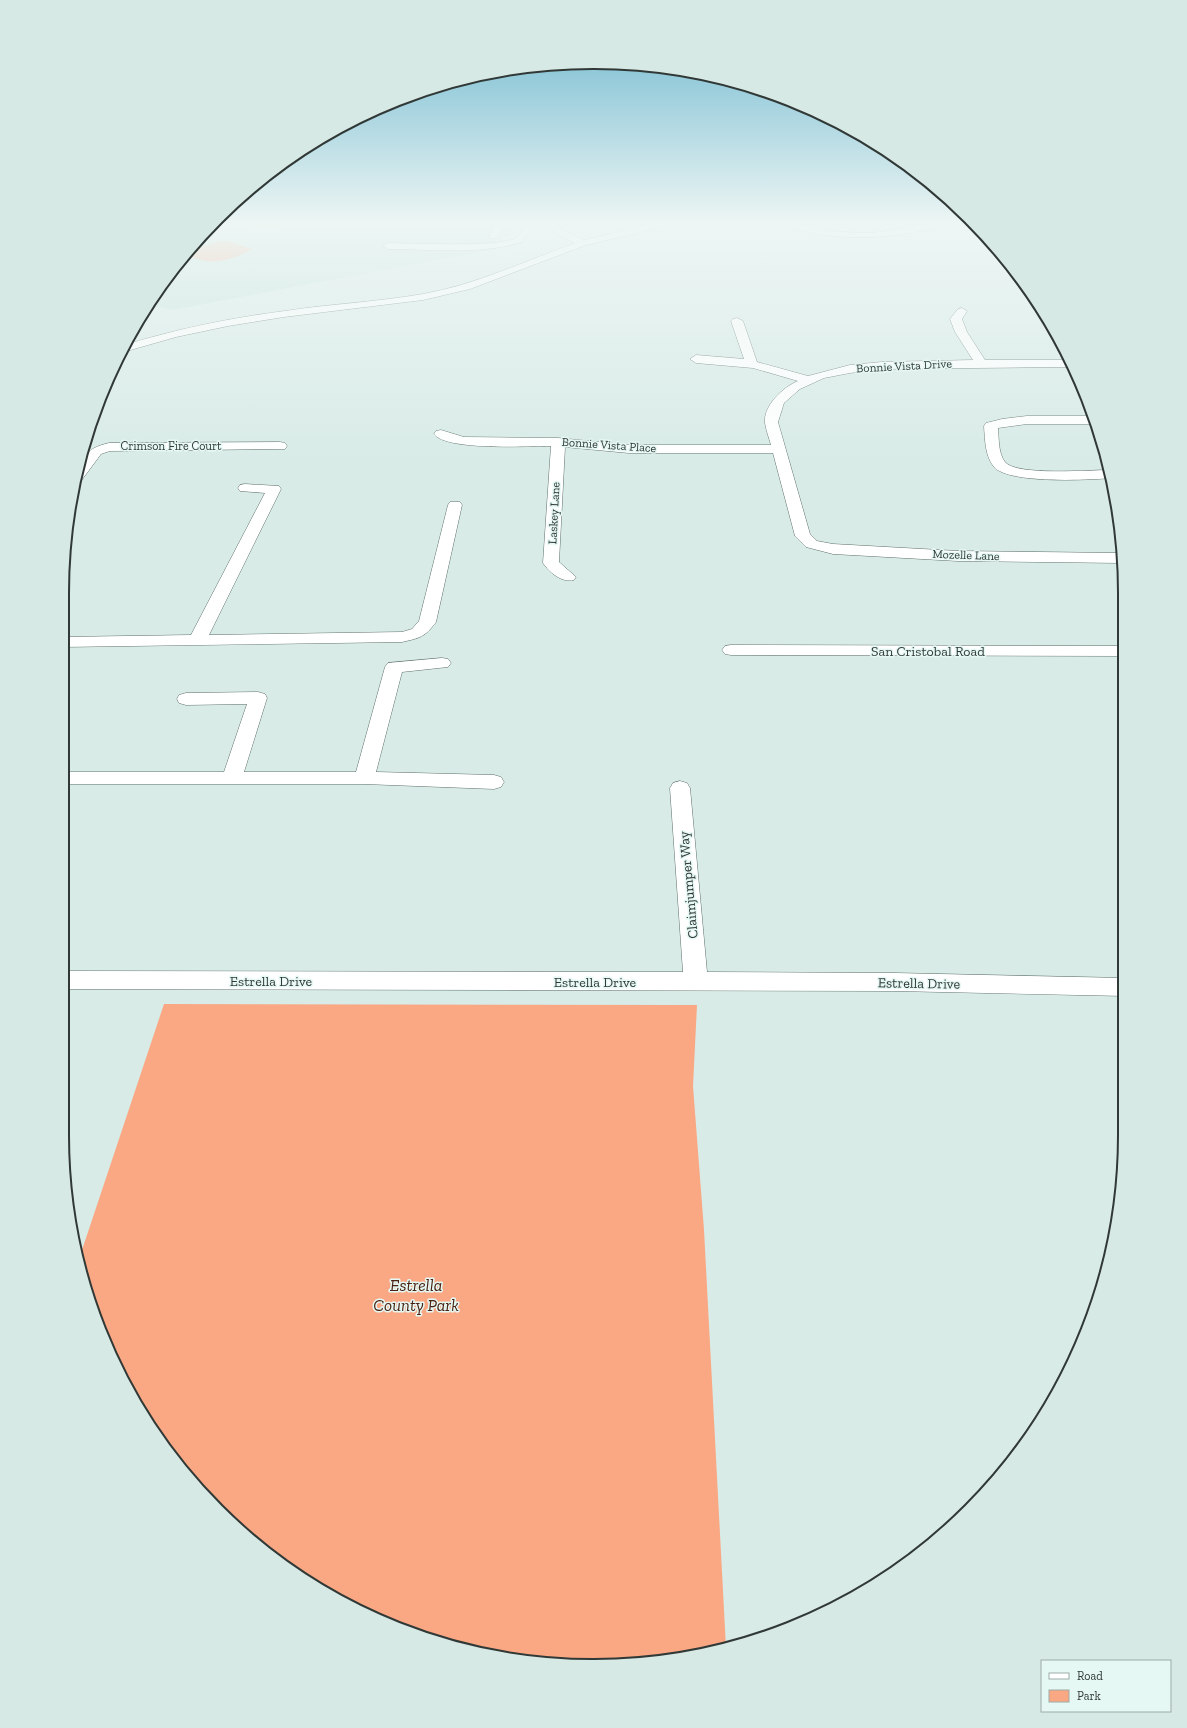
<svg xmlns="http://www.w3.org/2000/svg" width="1187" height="1728" viewBox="0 0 1187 1728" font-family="'Zilla Slab',serif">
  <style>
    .built { fill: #c6e2dc }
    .green { fill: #faa783 }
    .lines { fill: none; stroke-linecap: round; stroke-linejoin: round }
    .minor-casing { stroke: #5f706c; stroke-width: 1 }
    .minor { fill: #fff; fill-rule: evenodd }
    .labels { text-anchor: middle; stroke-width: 3; stroke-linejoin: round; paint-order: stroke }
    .far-street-label { font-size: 12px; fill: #313937; stroke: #e5f8f4 }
    .street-label { font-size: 14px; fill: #313937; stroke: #e5f8f4 }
    .near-park-label { font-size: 17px; font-style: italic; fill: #482211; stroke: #e5f8f4 }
    .rim { fill: none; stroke: #313937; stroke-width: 2 }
  </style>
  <rect width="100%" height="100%" fill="#d8ebe7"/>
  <path class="built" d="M243,223H514L508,228L512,235L501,238L516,245L172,310L150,305L172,270L197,241Z"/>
  <g class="green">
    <path d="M242,223H287L272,229Z"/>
    <path d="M220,241H227L252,249C232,261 207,267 186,254L189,251Z"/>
    <path d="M164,1004L697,1005L693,1086L704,1230L726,1648L697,1656L559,1665L456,1648L390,1626L270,1556L218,1510L152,1430L90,1305L79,1259Z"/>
  </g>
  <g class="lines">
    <g class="minor-casing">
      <g id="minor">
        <path d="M496,223H506L497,238H491L489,236Z"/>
        <path d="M526,223H541L532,227L522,242C480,255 432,249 388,249L383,246L388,243C413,243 497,248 516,238C521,235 523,227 526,223Z"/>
        <path d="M544,223H554L561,229L584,240L657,223H674L672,225L586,245L470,289L423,300L284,317L228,326L176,337L120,353L125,345C177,329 230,318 285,311C330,304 377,302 423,294C475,285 525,261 575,243L555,233Z"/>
        <path d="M781,223C796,223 809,227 823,230C836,232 850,232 863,233C892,233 919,222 948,223L946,225C900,237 855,242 807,232C800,230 786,228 781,223Z"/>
        <path d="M962,308L967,311L962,319L967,332L985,360H1069L1072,367L882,369L850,373L824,378L800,389L784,403L778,422L810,534L817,541L833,544L958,551L1121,553L1122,563L958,561L833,554L806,547L795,536L773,453H629L565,447L559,562L576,577L574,580C562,583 550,573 543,563L551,446C529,446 446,451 434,434L436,431L441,430L464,437L558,438L629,445H771C769,438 766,430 765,423C763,406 783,387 798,381L753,368L696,363L690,359L696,355L744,359L731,321L733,319L737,318L743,321L757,362L808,376L850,365L882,362L973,360L955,332L950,319L958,309Z"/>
        <path d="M1027,416H1092L1095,424H1027L998,428C999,438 998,453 1005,462C1016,476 1089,470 1109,470L1111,478C1089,480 1009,484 994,467C985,456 985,440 984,426L986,423L1002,419Z"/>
        <path d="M280,442L285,443L287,446L285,449L110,451L101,454L81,481L75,482C83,458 83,449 109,443Z"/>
        <path d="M245,484L279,486L281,489L209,635L402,632L412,629L419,621L448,505L450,502H460L462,505L436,622C425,637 420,638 402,642L62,647V637L191,635L265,493L240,491L238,488L240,485Z"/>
        <path d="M731,645L1125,646V656L731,655L725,654L722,650L725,646Z"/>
        <path d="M442,658L448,659L451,663L448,667L402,672L376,772L494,775L501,777L504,782L501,787L494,789L364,784H63V772H224L247,704L186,705L179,703L177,699L179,695L186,693L258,692L265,694L267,698L244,772H356L385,667L388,663Z"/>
        <path d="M680,781L687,783L690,788L707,972L895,973L1125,978V996L895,991L65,989V971L683,972L670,788L673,783Z"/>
      </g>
    </g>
    <use href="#minor" class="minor"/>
  </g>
  <linearGradient id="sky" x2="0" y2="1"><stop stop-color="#67b4cd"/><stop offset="0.48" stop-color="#edf6f4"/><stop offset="1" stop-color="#edf6f4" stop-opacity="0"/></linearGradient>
  <rect width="1187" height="465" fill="url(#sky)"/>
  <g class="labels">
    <g class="far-street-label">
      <text transform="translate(904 366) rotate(-3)" y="4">Bonnie Vista Drive</text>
      <text transform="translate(609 445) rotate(4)" y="4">Bonnie Vista Place</text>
      <text x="171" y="450">Crimson Fire Court</text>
      <text transform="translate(554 513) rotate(-87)" y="4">Laskey Lane</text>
      <text transform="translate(966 555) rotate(2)" y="4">Mozelle Lane</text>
    </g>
    <g class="street-label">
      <text x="928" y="656">San Cristobal Road</text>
      <text transform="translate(688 885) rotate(-95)" y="5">Claimjumper Way</text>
      <text x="271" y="986">Estrella Drive</text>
      <text x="595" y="987">Estrella Drive</text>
      <text transform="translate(919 983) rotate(1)" y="5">Estrella Drive</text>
    </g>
    <g class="near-park-label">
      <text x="416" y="1291">Estrella<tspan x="416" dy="20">County Park</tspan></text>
    </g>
  </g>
  <path d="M0 0H1187V1728H0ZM593 69H594A524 524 0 0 1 1118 593V1135A524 524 0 0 1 594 1659H593A524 524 0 0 1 69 1135V593A524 524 0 0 1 593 69Z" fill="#d7e9e5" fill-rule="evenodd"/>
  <path class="rim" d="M593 69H594A524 524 0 0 1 1118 593V1135A524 524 0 0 1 594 1659H593A524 524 0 0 1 69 1135V593A524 524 0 0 1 593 69Z"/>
  <rect x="1041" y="1660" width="130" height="52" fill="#e5f8f4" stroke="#9daca8"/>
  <rect x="1049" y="1673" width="20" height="6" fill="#ffffff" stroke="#9daca8"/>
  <text x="1077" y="1680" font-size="12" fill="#313937">Road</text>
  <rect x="1049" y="1690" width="20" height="12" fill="#faa783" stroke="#9daca8"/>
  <text x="1077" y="1700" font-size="12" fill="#313937">Park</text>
</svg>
